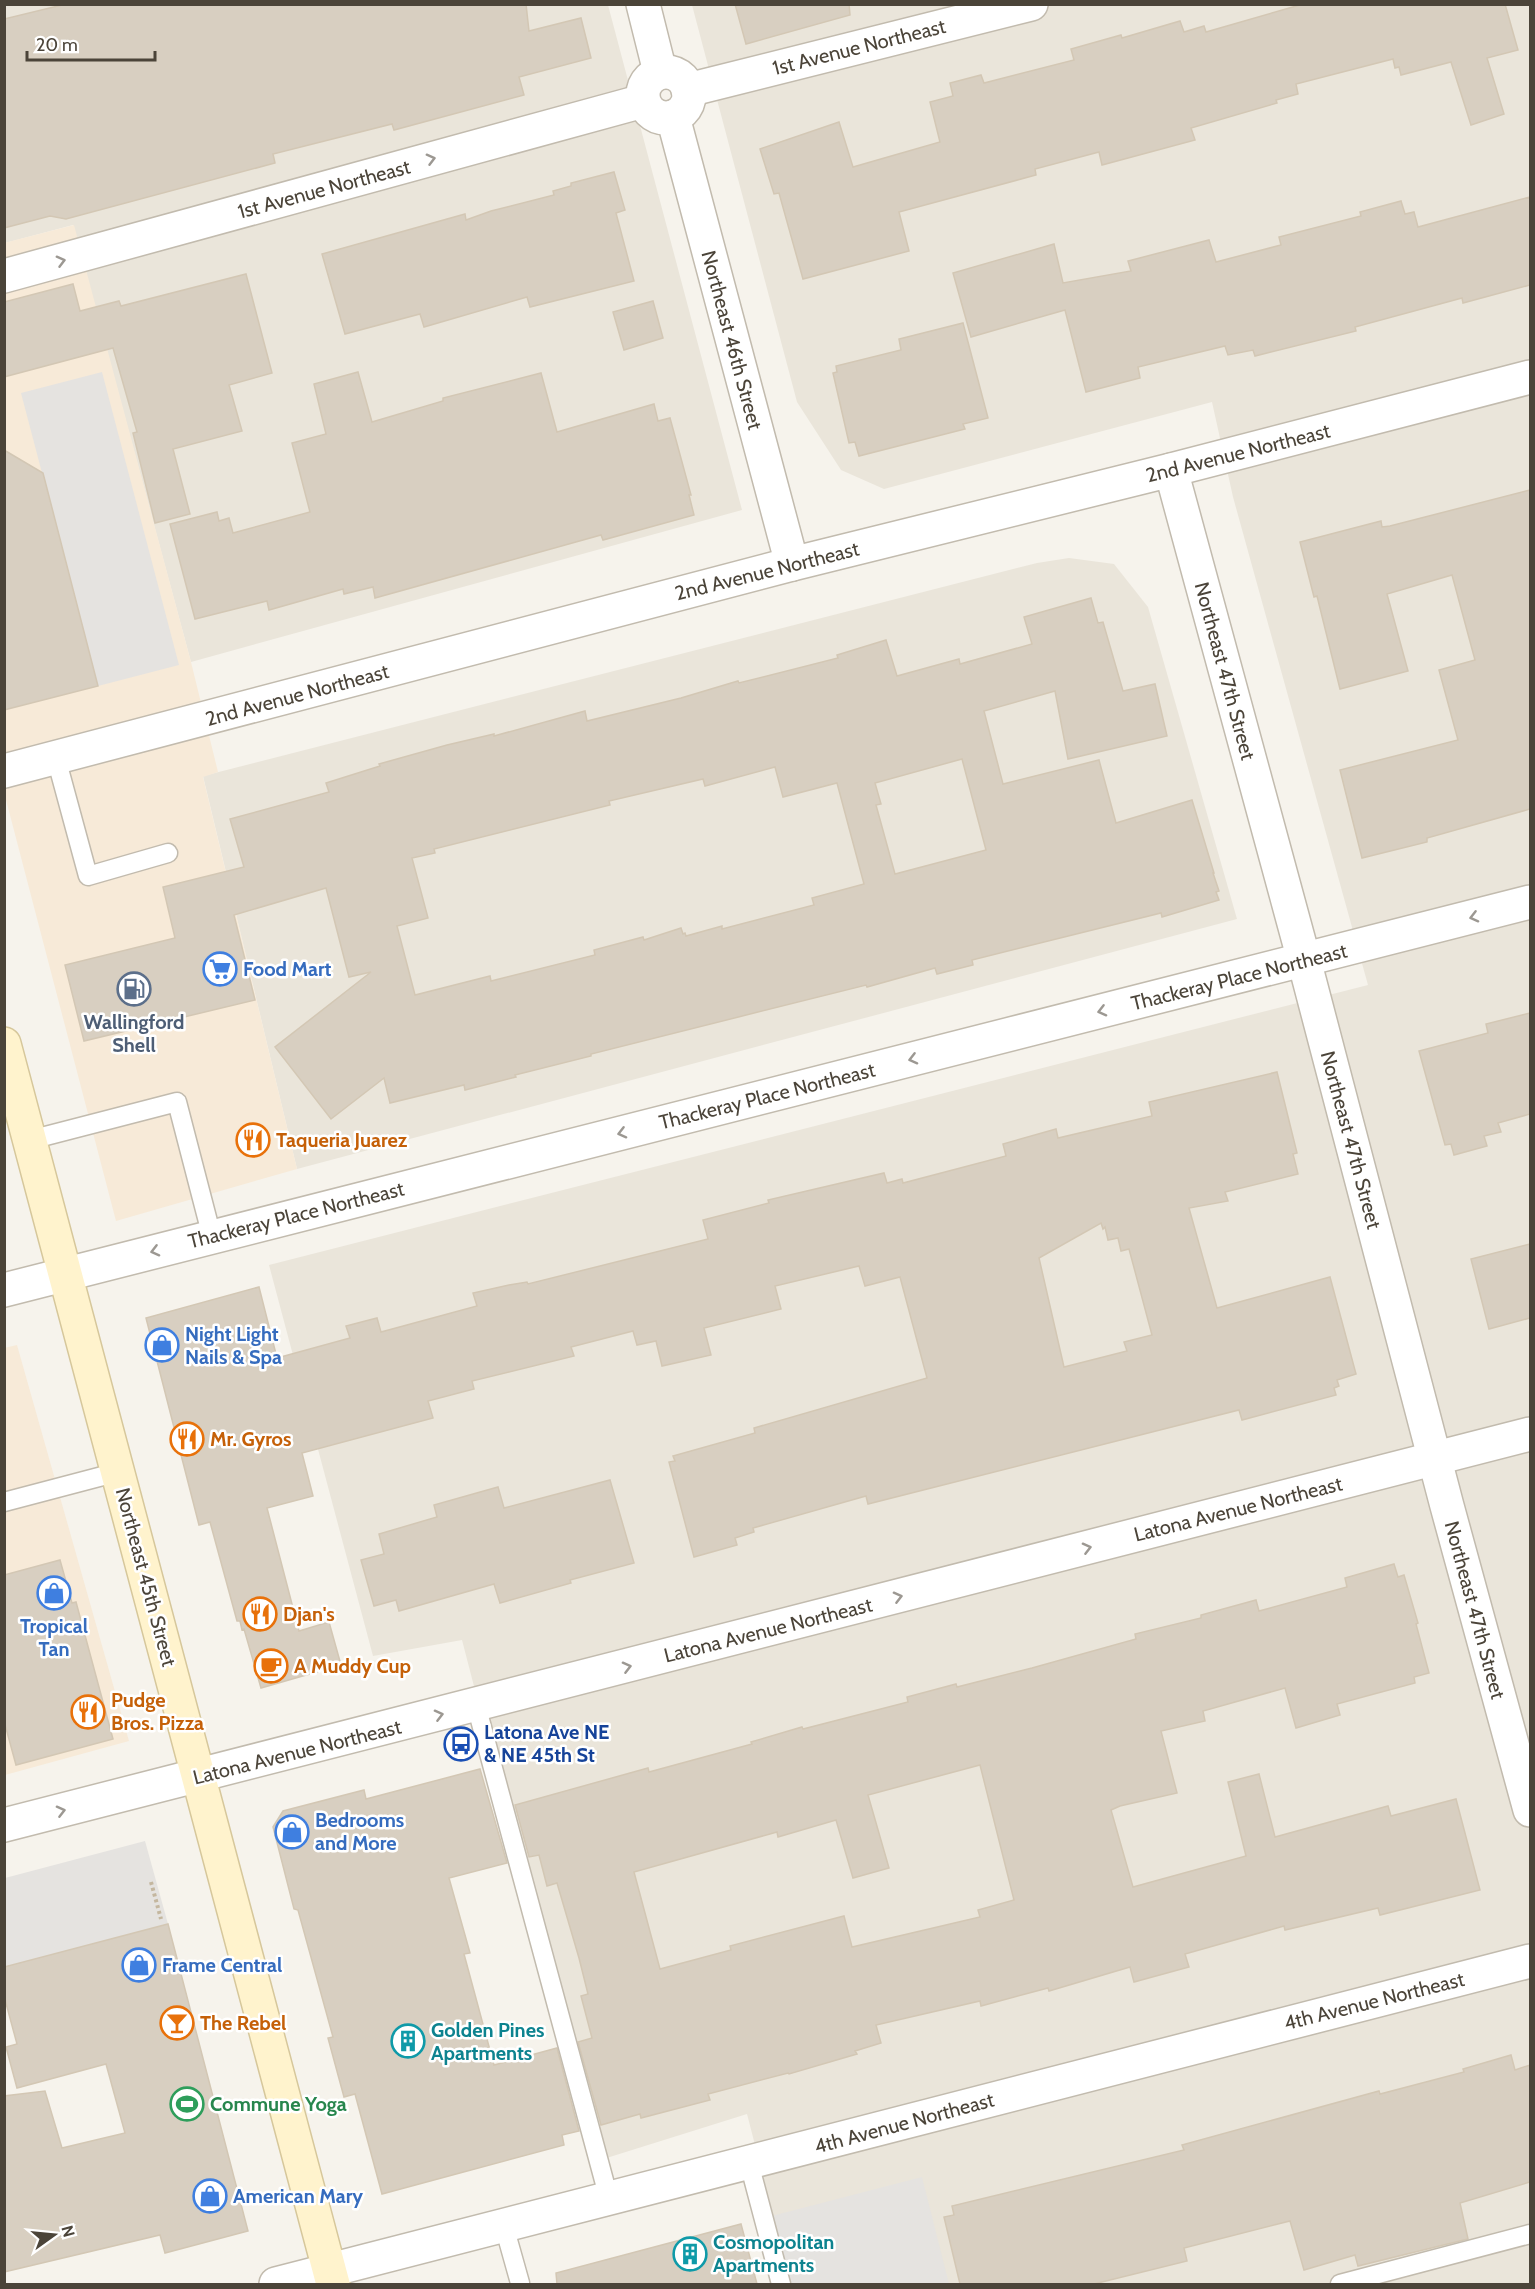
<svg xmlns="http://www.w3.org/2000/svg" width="1535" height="2289" viewBox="0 0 1535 2289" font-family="Cabin,sans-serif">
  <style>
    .residential { fill: #eae5da }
    .commercial { fill: #f7ead8 }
    .parking { fill: #e5e3e0 }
    .building { fill: #d8cfc1; stroke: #d3c7b4; stroke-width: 1.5; fill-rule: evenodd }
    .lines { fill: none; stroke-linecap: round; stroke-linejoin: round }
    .service-casing { stroke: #c2bbae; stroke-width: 21 }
    .minor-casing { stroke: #c2bbae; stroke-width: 36 }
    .tertiary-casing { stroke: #c2bbae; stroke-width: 36 }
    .secondary-casing { stroke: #d6c79b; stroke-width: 36 }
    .path { stroke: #c4b79f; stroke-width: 4; stroke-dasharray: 3 3; stroke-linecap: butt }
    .service { stroke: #fff; stroke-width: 18 }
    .minor { stroke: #fff; stroke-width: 33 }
    .tertiary { stroke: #fff; stroke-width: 33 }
    .secondary { stroke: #fff3cd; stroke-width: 33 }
    .oneway { stroke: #9c9892 }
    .labels { text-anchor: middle; stroke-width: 5; stroke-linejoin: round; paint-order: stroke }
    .street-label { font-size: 20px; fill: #4b4439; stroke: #fff }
    .shop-label { font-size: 20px; font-weight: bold; fill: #366cbe; stroke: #fff; text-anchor: start }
    .service-label { font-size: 20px; font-weight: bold; fill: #4e5e75; stroke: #fff }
    .food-label { font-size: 20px; font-weight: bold; fill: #c56008; stroke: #fff; text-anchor: start }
    .transit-label { font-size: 20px; font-weight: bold; fill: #164399; stroke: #fff; text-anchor: start }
    .culture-label { font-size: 20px; font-weight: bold; fill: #0d838f; stroke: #fff; text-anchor: start }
    .leisure-label { font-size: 20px; font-weight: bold; fill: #27864d; stroke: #fff; text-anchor: start }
  </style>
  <rect width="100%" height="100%" fill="#f6f3ec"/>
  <g class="residential">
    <path d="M5,5H608L742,510L191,662L73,225L5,243Z"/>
    <path d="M692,5H1530V2284H791L747,2114L597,2161L462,1640L373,1656L269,1265L1368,985L1233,497L1212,402L884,489L841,470L797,402Z"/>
    <path d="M1069,558L1114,564L1148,607L1237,919L297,1169L203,776L1037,563Z"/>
  </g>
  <g class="commercial">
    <path d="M74,225L191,662L218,772L203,777L297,1169L116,1221L5,796L4,243Z"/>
    <path d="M17,1345L129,1741L5,1775L4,1348Z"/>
  </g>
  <g class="parking">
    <path d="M102,372L179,665L98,686L21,393Z"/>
    <path d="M145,1841L168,1924L5,1967V1878Z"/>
    <path d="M922,2177L949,2284H781L764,2218Z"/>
  </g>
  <g class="building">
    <path d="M66,4H526L529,31L581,18L591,58L519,77L524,95L394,130L392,124L273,154L275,163L66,219L50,216L4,228V19Z"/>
    <path d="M735,4H849L850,15L746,44Z"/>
    <path d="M1303,4H1505L1518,50L1487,58L1504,114L1471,125L1451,62L1401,75L1399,67L1395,68L1393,59L1296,84L1298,94L1276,100L1277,103L1191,128L1195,140L1102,165L1099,152L1035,169L1036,175L899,212L909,251L803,279L779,193L774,194L760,149L839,122L853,167L940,142L930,102L953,96L950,83L981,75L984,83L1074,60L1071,49L1121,35L1122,38L1180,21L1184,32L1204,26L1206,32Z"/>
    <path d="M614,172L625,210L616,213L634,281L530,307L527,297L424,327L420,314L345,334L322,254L465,214L466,220L491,211L554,195L553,191L571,186V183Z"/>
    <path d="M1530,197V285L1463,303L1462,298L1355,327L1356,331L1255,356L1253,350L1228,355L1225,346L1138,367L1140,378L1086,392L1065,310L971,337L953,273L1054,244L1063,283L1131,271L1128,261L1209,240L1216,262L1281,245L1279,237L1361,216L1360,212L1401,201L1405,214L1414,212L1418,227Z"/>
    <path d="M246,274L272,373L229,385L242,431L173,449L190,514L155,523L133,433L137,432L113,348L4,377V302L73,284L80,311L119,301L121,306Z"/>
    <path d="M653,301L663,338L624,350L613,312Z"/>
    <path d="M963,323L988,418L963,424L965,429L859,456L855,442L849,443L833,373L837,372L836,366L901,350L899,339Z"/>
    <path d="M358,372L372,422L443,401V398L541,373L557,432L654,404L658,421L670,418L691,495H689L694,515L603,540L601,535L375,598L373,587L344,594L343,589L269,610L267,601L195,619L170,524L217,512L219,521L229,518L233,533L310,512L292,443L326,434L314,384Z"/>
    <path d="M4,450L43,473L98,686L4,710Z"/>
    <path d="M1530,490V809L1427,838V842L1362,858L1340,770L1458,740L1439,670L1475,660L1452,575L1387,594L1408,671L1340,689L1317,596L1314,597L1300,542L1381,521L1382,527L1390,526Z"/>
    <path d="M1091,598L1098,623L1103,622L1123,691L1155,684L1167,736L1068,759L1055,691L984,711L1003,784L1099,760L1116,823L1192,800L1214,873H1213L1219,891L1216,892L1219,900L1162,917L1161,913L972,960L973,965L937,974L935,968L867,987L866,985L591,1054V1056L515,1075L516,1077L465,1090L464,1085L390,1103L384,1078L331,1119L275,1047L371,972L349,977L326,888L234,915L255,1000L84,1041L65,965L175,938L163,887L244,867L230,819L329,792L326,783L380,766L379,764L447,745L494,734V736L585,711L587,721L681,698L738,681L739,683L838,658L837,655L886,640L897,676L959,659L960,664L1032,644L1024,617ZM962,759L986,850L895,874L876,805L881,804L875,783ZM775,767L783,797L837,783L864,884L812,898L814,905L722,929V926L686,936L685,933L683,934L681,928L644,940L643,937L594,950L595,955L491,981L490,976L415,995L397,926L428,918L412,858L435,853L434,849L610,805L609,801L703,779L705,786Z"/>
    <path d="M1530,1013V1114L1498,1123L1501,1132L1484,1136L1487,1146L1454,1155L1451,1144L1445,1145L1419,1051L1488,1033L1486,1024Z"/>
    <path d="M1277,1072L1297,1153L1293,1154L1298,1174L1225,1192L1228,1201L1189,1208L1217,1308L1330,1277L1356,1374L1337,1380L1339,1386L1334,1388L1336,1395L1242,1420L1239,1410L868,1504L866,1496L753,1528L754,1532L735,1538L737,1545L694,1557L669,1462L675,1461L673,1456L755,1433L754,1428L927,1378L900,1277L865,1286L859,1266L775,1286L781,1309L704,1328L711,1355L662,1366L656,1341L637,1345L633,1331L571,1347L574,1356L472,1381L474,1389L428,1401L433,1418L302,1453L313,1496L267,1508L299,1631L329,1622L341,1665L261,1688L244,1629L242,1630L240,1621H237L210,1522L199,1525L146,1318L259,1287L277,1358L350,1338L346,1326L377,1318L381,1332L477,1306L473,1293L509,1285L527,1282L528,1284L708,1239L703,1220L769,1203L768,1200L884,1173L887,1183L902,1179L903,1183L1006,1156L1003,1144L1056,1129L1058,1138L1152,1116L1149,1102ZM1101,1223L1103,1229L1105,1227L1108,1240L1118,1238L1121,1251L1129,1249L1152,1335L1124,1342L1127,1351L1064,1367L1039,1258Z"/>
    <path d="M1530,1244V1318L1489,1329L1471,1259Z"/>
    <path d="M610,1480L634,1563L570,1580L571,1583L500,1603L494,1584L399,1611L396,1600L374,1606L361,1560L384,1554L379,1534L437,1517L434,1505L498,1487L504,1508Z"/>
    <path d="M60,1560L72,1603L76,1602L113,1739L16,1765L4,1721V1575Z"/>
    <path d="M1394,1564L1398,1577L1404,1575L1418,1623L1416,1624L1429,1673L1414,1677L1415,1683L1337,1704L1340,1715L1296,1728L1285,1688L1203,1711L1205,1721L1161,1731L1177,1793L1120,1806L1111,1810L1133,1887L1246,1856L1228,1782L1259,1774L1275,1837L1388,1806L1391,1816L1456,1799L1480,1890L1380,1915L1378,1908L1285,1930L1284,1926L1185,1954L1189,1967L1134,1982L1130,1967L1049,1991L1048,1988L981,2006L980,2001L876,2025L881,2043L855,2051L857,2054L789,2074L788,2073L708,2094L710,2100L641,2118L640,2114L601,2125L578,2042L592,2038L581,1996L588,1994L579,1958L557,1883L547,1886L539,1855L529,1857L515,1805L648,1768L649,1772L752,1744L751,1742L802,1727L803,1729L908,1702L907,1697L956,1684L957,1687L1032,1668L1136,1639L1135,1634L1201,1618V1615L1256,1600L1259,1611L1347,1587L1345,1578ZM980,1765L1014,1900L978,1910L980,1917L852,1947L844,1916L730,1946L731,1950L660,1969L634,1872L777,1832L778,1837L836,1820L853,1878L889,1868L868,1795Z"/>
    <path d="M480,1769L507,1863L449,1878L470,1953L464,1954L494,2065L557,2048L579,2131L562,2135L564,2145L382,2194L355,2094L344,2097L328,2038L333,2037L298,1910L294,1909L273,1827L283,1811L364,1790L366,1799Z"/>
    <path d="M168,1924L248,2231L165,2253L160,2235L4,2272V2096L45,2091L62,2148L125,2133L106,2064L17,2088L6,2047L17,2044L4,1996V1967Z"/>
    <path d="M1511,2055L1515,2070L1530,2065V2182L1460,2203L1468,2239L1358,2266L1355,2255L1304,2270L1290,2221L1184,2248L1187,2261L1094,2284H960L944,2217L954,2215L952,2206L1184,2150L1182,2145L1379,2091L1380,2094L1464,2072L1463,2069Z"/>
    <path d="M741,2224L757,2284H557L556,2273Z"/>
  </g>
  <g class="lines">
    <g class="service-casing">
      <g id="service">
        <path d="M56,758L88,876L168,853"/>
        <path d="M30,1140L177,1102L212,1237"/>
        <path d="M4,1502L118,1472"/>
        <path d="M476,1705L609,2199"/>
        <path d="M749,2163L781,2284"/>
        <path d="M504,2226L520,2283"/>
        <path d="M1340,2284L1530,2234"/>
      </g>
    </g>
    <g class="minor-casing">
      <g id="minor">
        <path d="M643,4L660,72"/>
        <circle cx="666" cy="95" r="23"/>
        <path d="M688,90L1031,4"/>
        <path d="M673,117L792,564"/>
        <path d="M4,276L643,101"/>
        <path d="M1171,470L1304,960L1447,1506L1530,1810"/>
        <path d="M4,771L792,564L1171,470L1530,377"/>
        <path d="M276,2284L1530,1961"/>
      </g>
    </g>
    <g class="tertiary-casing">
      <g id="tertiary">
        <path d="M4,1290L1530,902"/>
        <path d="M4,1825L1530,1434"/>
      </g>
    </g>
    <g class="secondary-casing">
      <path id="secondary" d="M4,1044L333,2284"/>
    </g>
    <path class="path" d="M151,1882L161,1919"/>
    <use href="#service" class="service"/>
    <use href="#minor" class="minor"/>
    <use href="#tertiary" class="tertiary"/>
    <use href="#secondary" class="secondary"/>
  </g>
  <defs><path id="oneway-chevron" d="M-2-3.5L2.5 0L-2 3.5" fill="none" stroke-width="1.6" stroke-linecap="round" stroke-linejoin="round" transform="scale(1.5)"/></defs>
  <g class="oneway">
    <use href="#oneway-chevron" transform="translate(431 159) rotate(-15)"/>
    <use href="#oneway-chevron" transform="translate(61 261) rotate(-15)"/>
    <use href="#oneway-chevron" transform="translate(1474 917) rotate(166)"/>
    <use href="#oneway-chevron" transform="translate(1102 1011) rotate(166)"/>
    <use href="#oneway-chevron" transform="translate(913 1059) rotate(166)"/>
    <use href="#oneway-chevron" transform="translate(622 1133) rotate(166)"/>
    <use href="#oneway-chevron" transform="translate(155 1251) rotate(166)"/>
    <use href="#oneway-chevron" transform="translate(1087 1548) rotate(-14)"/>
    <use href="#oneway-chevron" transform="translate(898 1597) rotate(-14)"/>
    <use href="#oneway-chevron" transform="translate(627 1667) rotate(-14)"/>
    <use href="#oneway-chevron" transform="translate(439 1715) rotate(-14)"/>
    <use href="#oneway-chevron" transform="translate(61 1811) rotate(-14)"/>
  </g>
  <defs>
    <g id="supermarket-ring" transform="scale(1.725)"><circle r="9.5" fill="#fff" stroke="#3f7fe0" stroke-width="1.5"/><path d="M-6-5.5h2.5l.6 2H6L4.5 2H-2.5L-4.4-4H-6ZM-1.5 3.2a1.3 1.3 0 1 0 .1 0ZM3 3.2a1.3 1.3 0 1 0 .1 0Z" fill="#3f7fe0"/></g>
    <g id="fuel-ring" transform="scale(1.725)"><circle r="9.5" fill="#fff" stroke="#5c6f8a" stroke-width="1.5"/><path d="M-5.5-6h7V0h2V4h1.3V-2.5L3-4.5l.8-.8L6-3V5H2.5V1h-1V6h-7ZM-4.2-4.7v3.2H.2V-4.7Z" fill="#5c6f8a"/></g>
    <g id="restaurant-ring" transform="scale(1.725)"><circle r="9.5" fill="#fff" stroke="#e8710a" stroke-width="1.5"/><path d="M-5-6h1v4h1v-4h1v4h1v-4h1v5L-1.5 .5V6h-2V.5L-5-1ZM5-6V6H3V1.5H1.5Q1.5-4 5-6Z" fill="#e8710a"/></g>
    <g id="shop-ring" transform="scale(1.725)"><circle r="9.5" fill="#fff" stroke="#3f7fe0" stroke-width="1.5"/><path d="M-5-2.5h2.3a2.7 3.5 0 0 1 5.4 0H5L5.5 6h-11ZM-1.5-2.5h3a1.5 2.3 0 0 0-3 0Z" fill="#3f7fe0"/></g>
    <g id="cafe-ring" transform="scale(1.725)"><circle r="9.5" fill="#fff" stroke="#e8710a" stroke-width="1.5"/><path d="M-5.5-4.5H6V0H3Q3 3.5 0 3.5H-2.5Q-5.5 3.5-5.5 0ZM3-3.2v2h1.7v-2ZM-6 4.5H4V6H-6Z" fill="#e8710a"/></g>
    <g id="bus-ring" transform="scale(1.725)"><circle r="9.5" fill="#fff" stroke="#1a4fb4" stroke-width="1.5"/><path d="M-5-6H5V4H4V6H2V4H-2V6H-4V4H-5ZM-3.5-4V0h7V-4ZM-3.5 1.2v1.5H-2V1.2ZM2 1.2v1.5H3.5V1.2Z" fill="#1a4fb4"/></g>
    <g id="bar-ring" transform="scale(1.725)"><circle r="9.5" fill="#fff" stroke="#e8710a" stroke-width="1.5"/><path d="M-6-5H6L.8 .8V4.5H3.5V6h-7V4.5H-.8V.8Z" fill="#e8710a"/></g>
    <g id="building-ring" transform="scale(1.725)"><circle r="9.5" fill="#fff" stroke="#0f9aa8" stroke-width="1.5"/><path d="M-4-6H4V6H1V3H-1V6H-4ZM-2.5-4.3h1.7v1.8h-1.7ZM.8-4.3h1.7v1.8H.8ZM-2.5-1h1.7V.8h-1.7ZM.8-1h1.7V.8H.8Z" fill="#0f9aa8"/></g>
    <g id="stadium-ring" transform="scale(1.725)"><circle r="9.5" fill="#fff" stroke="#2e9e5b" stroke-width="1.5"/><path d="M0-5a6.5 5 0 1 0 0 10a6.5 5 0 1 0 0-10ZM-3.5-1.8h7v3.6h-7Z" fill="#2e9e5b"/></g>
  </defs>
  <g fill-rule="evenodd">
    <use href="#supermarket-ring" x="220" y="969"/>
    <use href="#fuel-ring" x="134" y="989"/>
    <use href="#restaurant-ring" x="253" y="1140"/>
    <use href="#shop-ring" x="162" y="1345"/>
    <use href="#restaurant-ring" x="187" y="1439"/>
    <use href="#shop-ring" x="54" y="1593"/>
    <use href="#restaurant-ring" x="260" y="1614"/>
    <use href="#cafe-ring" x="271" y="1666"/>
    <use href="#restaurant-ring" x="88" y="1712"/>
    <use href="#bus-ring" x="461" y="1744"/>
    <use href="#shop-ring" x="292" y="1832"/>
    <use href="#shop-ring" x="139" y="1965"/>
    <use href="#bar-ring" x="177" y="2023"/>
    <use href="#building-ring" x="408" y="2041"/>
    <use href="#stadium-ring" x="187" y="2104"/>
    <use href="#shop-ring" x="210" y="2196"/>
    <use href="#building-ring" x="690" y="2254"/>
  </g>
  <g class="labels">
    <g class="street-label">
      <text transform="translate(859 47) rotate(-14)" y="7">1st Avenue Northeast</text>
      <text transform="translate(324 189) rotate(-15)" y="7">1st Avenue Northeast</text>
      <text transform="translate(732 340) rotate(75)" y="7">Northeast 46th Street</text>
      <text transform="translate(1238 453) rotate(-14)" y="7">2nd Avenue Northeast</text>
      <text transform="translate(767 571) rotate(-14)" y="7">2nd Avenue Northeast</text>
      <text transform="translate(1225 671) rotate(75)" y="7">Northeast 47th Street</text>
      <text transform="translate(297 695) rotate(-15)" y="7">2nd Avenue Northeast</text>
      <text transform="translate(1239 977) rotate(-14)" y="7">Thackeray Place Northeast</text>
      <text transform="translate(767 1096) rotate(-14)" y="7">Thackeray Place Northeast</text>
      <text transform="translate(1351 1140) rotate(75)" y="7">Northeast 47th Street</text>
      <text transform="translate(296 1215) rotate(-14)" y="7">Thackeray Place Northeast</text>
      <text transform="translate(1238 1509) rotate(-14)" y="7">Latona Avenue Northeast</text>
      <text transform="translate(146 1577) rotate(75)" y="7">Northeast 45th Street</text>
      <text transform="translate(1475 1610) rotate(75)" y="7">Northeast 47th Street</text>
      <text transform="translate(768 1630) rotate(-14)" y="7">Latona Avenue Northeast</text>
      <text transform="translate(297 1752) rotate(-14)" y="7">Latona Avenue Northeast</text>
      <text transform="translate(1374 2001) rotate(-14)" y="7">4th Avenue Northeast</text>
      <text transform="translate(904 2123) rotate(-15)" y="7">4th Avenue Northeast</text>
    </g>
    <g class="shop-label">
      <text x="243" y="976">Food Mart</text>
      <text x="185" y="1341">Night Light<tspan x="185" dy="23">Nails &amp; Spa</tspan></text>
      <text x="54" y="1633" text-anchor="middle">Tropical<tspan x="54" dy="23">Tan</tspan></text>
      <text x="315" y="1827">Bedrooms<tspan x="315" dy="23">and More</tspan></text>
      <text x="162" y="1972">Frame Central</text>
      <text x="233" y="2203">American Mary</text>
    </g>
    <g class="service-label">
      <text x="134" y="1029">Wallingford<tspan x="134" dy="23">Shell</tspan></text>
    </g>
    <g class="food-label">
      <text x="276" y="1147">Taqueria Juarez</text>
      <text x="210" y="1446">Mr. Gyros</text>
      <text x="283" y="1621">Djan's</text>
      <text x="294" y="1673">A Muddy Cup</text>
      <text x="111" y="1707">Pudge<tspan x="111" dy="23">Bros. Pizza</tspan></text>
      <text x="200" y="2030">The Rebel</text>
    </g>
    <g class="transit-label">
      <text x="484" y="1739">Latona Ave NE<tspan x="484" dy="23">&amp; NE 45th St</tspan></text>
    </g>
    <g class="culture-label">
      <text x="431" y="2037">Golden Pines<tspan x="431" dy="23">Apartments</tspan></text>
      <text x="713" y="2249">Cosmopolitan<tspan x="713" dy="23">Apartments</tspan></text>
    </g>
    <g class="leisure-label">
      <text x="210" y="2111">Commune Yoga</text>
    </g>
  </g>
  <rect width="1535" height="2289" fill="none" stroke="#4b4439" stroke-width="12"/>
  <g transform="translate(54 2235) rotate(75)" stroke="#ffffff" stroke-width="4.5" paint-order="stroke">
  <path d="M0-4.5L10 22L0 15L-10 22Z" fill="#4b4439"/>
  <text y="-9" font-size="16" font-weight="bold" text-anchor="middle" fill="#4b4439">N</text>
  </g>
  <path d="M27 51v9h128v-9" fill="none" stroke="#4b4439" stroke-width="3"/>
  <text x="36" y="51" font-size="18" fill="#4b4439" stroke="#ffffff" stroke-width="4.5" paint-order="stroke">20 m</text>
</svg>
